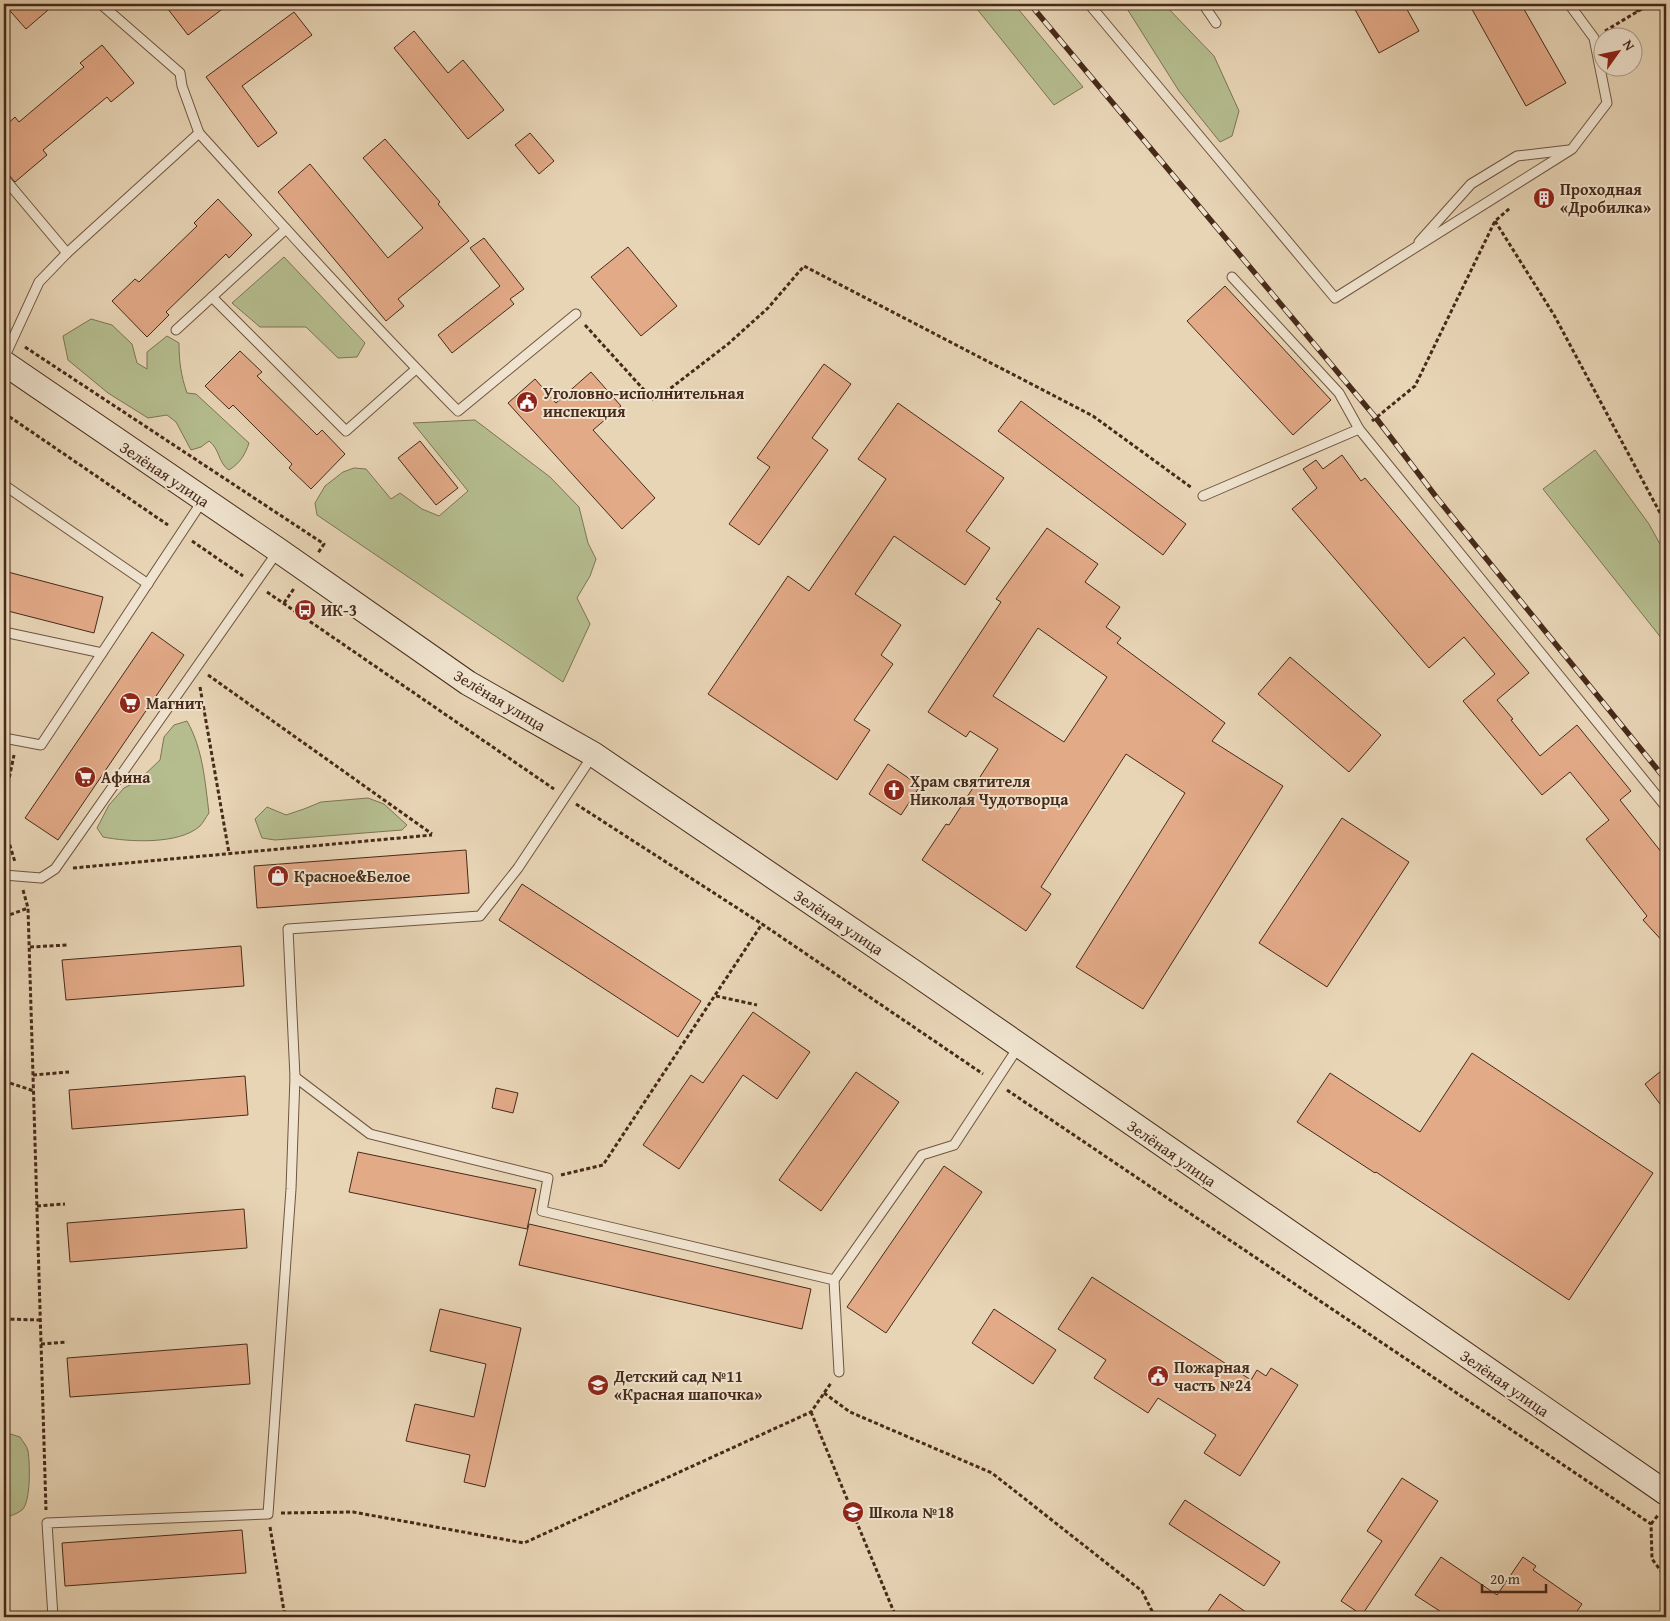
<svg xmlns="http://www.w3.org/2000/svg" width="1670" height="1621" viewBox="0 0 1670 1621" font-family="'Gentium Book Plus',serif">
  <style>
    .green { fill: #b5bd8f; stroke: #7e7454 }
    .building { fill: #e3aa88; stroke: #472a19; fill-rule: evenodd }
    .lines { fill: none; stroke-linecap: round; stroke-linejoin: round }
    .service-casing { stroke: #6f5540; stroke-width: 11 }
    .secondary-casing { stroke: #472a19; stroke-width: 26 }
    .path { stroke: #472a19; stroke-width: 3; stroke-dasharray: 4 2.5; stroke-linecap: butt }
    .service { stroke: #f0e4d0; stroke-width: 9 }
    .secondary { stroke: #f0e4d0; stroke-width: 24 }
    .rail-casing { stroke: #472a19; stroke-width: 5.5 }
    .rail { stroke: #f0e4d0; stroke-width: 4; stroke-dasharray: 11; stroke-linecap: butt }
    .labels { text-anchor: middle; stroke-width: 4; stroke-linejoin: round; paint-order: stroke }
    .poi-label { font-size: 16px; font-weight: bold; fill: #472a19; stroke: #f0e4d0; text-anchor: start }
    .street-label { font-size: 16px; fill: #472a19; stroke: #f0e4d0 }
  </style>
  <rect width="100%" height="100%" fill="#e8d5b6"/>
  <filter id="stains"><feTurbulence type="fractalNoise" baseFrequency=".004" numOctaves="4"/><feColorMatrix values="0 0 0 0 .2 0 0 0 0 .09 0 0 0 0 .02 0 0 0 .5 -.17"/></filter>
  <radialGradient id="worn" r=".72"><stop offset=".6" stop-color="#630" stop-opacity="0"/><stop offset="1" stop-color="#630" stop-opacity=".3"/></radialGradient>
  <g class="green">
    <path d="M973,4H1014L1083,87L1054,105Z"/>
    <path d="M1124,4H1164L1214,56L1239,111L1232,136L1220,142L1179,91Z"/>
    <path d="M284,257L365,343L357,357L338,358L306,327H260L232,303Z"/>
    <path d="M91,319L112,325L132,344L137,363L147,369V352L167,336L179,343C179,361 181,376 187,393L196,394L249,443C245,455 240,463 229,470C218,463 220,449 209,441L201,447L191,450L176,422L167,415L148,418L108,393L68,360L63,336Z"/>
    <path d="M475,420L550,477L579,507L588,543L596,559L590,576L577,598L590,624L563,682L317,515L315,503L325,486L343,472L354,468L366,469L391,499L400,493L422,509L439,516L468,491L413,423Z"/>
    <path d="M1595,450L1649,524L1666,555V644L1543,489Z"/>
    <path d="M187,721C203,749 205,782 209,813C206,817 203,823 200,826C179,845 128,842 103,837L97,828L109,805L124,788L138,781L160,760L164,737L174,725Z"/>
    <path d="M368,798L384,804L407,825L402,830L275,840L262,838L255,819L267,807L286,815L304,809L321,802Z"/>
    <path d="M4,1432L20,1437C23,1442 27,1446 28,1451C30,1463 31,1502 22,1510C17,1514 10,1516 4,1518Z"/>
  </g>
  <g class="building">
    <path d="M4,4H55L26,29Z"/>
    <path d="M164,4H229L188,35Z"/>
    <path d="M1352,4H1404L1419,31L1379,53Z"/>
    <path d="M1469,4H1521L1566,83L1526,106Z"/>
    <path d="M294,12L312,35L242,86L277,133L258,147L206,77Z"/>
    <path d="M414,31L448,73L463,60L504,110L468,139L394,48Z"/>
    <path d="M102,45L134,83L111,102L107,97L43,150L47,155L15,182L8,174L4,172V127L15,117L19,122L84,67L80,63Z"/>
    <path d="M530,133L554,161L539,174L515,145Z"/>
    <path d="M385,139L440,202L438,204L469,241L398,299L404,306L386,321L278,192L310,164L388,258L423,228L363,158Z"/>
    <path d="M218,199L252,235L229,258L226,254L166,312L169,315L147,337L112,301L135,279L139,282L197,226L194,223Z"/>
    <path d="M484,238L524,289L510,299L514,304L452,353L438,335L500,286L470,248Z"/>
    <path d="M628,247L677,306L641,336L591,277Z"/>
    <path d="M1225,286L1331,400L1293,435L1187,321Z"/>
    <path d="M240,351L262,372L257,376L317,435L322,430L345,454L311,489L289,468L292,464L233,405L229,409L205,386Z"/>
    <path d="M824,364L851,384L812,438L828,450L759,545L729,524L770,467L757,458Z"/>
    <path d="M591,372L621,406L593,430L655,498L622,529L508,403L535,379L556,403Z"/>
    <path d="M1021,401L1186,524L1163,555L998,431Z"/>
    <path d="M898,403L1004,478L966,531L990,548L965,585L894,536L855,594L901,625L881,655L893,664L854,720L870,730L837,780L708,694L788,576L809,591L886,479L858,459Z"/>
    <path d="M420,441L458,488L436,505L398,458Z"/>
    <path d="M1342,455L1361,481L1365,478L1529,673L1497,700L1513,719L1511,720L1540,756L1577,725L1631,791L1620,800L1666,858V945L1643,920L1647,916L1586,839L1609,820L1570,772L1542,795L1463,701L1495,674L1464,637L1429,668L1292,509L1317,488L1303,469L1316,460L1323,469Z"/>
    <path d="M1047,528L1098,564L1085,582L1120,607L1106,627L1121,638L1117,643L1225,723L1212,741L1283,786L1143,1009L1076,967L1185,793L1126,754L1041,887L1051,894L1026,931L922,860L946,824L949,825L998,749L970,731L966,737L928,712L1001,602L996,599ZM1038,628L1107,677L1064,742L993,696Z"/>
    <path d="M4,571L103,597L94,633L4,610Z"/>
    <path d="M152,632L184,655L58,840L25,818Z"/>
    <path d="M1290,657L1381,735L1349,772L1258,694Z"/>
    <path d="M888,764L920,786L901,815L869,794Z"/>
    <path d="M1342,818L1409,862L1327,987L1259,943Z"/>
    <path d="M466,850L469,893L257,908L254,866Z"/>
    <path d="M522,884L701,1001L678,1037L499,920Z"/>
    <path d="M241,946L244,986L66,1000L62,960Z"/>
    <path d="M753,1012L810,1052L777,1099L743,1075L679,1169L643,1145L691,1075L703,1083Z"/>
    <path d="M1472,1053L1653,1173L1569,1300L1376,1172L1375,1173L1297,1122L1330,1073L1420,1132Z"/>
    <path d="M1666,1067V1112L1645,1084Z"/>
    <path d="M856,1072L899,1102L821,1211L779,1180Z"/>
    <path d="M245,1076L248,1115L72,1129L69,1090Z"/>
    <path d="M496,1088L518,1093L513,1113L492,1108Z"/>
    <path d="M358,1152L536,1189L527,1229L349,1192Z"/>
    <path d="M944,1166L982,1192L886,1333L847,1307Z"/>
    <path d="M244,1209L247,1248L70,1262L67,1223Z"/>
    <path d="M529,1224L811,1289L802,1329L519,1265Z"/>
    <path d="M1092,1277L1251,1380L1257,1370L1266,1376L1271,1368L1298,1385L1240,1476L1204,1453L1216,1435L1158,1398L1148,1413L1094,1378L1106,1360L1058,1329Z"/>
    <path d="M440,1309L521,1328L485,1487L464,1482L470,1455L406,1441L415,1404L474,1417L486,1364L430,1351Z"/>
    <path d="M994,1309L1056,1350L1033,1384L972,1343Z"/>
    <path d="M247,1344L250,1384L70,1397L67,1358Z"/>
    <path d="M1402,1478L1438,1501L1362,1615L1341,1601L1382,1541L1367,1531Z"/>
    <path d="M1185,1500L1280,1562L1264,1586L1169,1524Z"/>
    <path d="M242,1530L246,1573L65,1586L62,1543Z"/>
    <path d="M1441,1557L1497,1595L1523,1557L1536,1566L1533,1570L1582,1604L1573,1617H1449L1415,1595Z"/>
    <path d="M1220,1594L1253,1617H1204Z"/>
  </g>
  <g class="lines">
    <g class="service-casing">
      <g id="service">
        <path d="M1089,4L1335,298L1572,149L1607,103L1594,38L1569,4"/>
        <path d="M1203,4L1216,23"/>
        <path d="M102,5L180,73L182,86L199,133"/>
        <path d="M4,178L67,253"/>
        <path d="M286,229L212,297L346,431L416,369"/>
        <path d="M1419,242L1471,184L1517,156L1569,150"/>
        <path d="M1232,277L1339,393L1359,429L1666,807"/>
        <path d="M176,330L212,297"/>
        <path d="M4,358L39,282L67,253L199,133C284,227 369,321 458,411L576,314"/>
        <path d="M4,485L148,584"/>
        <path d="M1203,496L1359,429"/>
        <path d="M4,632L102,653L203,500"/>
        <path d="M4,738L41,745L102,653"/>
        <path d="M4,875L41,878L55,869L278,551"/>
        <path d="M295,1077L370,1134L548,1178L542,1211L834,1280L922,1155L954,1145L1019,1046"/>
        <path d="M834,1280L839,1372"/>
        <path d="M53,1617L47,1523L268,1514L291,1189L295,1077L288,929L480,916L518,868L593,755"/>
      </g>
    </g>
    <g class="secondary-casing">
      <path id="secondary" d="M4,363L278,550L468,683L593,754L912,971L1666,1493"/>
    </g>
    <g class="path">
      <path d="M1637,12L1640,4"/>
      <path d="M1605,31L1650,4"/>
      <path d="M1495,221L1554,315L1666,524"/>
      <path d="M585,325L654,401L728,344L768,308L804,266L1093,416L1192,488"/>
      <path d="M25,347L324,544L318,553"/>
      <path d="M4,413L168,525"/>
      <path d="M1372,421L1415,386L1495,221L1510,208"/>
      <path d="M192,541L243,576"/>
      <path d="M267,592L554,789"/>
      <path d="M284,603L295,587"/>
      <path d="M208,675L432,834"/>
      <path d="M200,687L229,853"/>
      <path d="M4,803L14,755"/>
      <path d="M576,804L762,924L983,1074"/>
      <path d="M4,826L15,862"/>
      <path d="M73,868L432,835"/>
      <path d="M23,890L28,908L46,1510"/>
      <path d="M4,917L28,908"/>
      <path d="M30,947L67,945"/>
      <path d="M716,996L757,1005"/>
      <path d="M33,1075L69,1072"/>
      <path d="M4,1081L34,1091"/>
      <path d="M1007,1090L1651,1524L1652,1559L1666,1578"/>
      <path d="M561,1175L603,1165L762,924"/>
      <path d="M37,1206L65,1204"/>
      <path d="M4,1319L41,1320"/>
      <path d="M41,1344L67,1342"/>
      <path d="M824,1393L850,1412L992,1473L1142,1591L1155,1617"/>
      <path d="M811,1412L896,1617"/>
      <path d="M281,1513L353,1512L524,1543L811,1412L831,1383"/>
      <path d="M1651,1524L1659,1514"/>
      <path d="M270,1527L285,1617"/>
      <path d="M1662,1617L1666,1611"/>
    </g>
    <use href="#service" class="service"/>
    <use href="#secondary" class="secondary"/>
    <g class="rail-casing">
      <path id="rail" d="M1030,4L1376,418L1437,498L1666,780"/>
    </g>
    <use href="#rail" class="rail"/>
  </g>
  <defs>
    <g id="building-disc" transform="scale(1.125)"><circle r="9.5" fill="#8f2418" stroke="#f0e4d0"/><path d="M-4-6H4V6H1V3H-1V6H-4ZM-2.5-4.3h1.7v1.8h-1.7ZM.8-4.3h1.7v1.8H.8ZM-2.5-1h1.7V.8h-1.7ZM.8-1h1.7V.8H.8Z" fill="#fff"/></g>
    <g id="civic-disc" transform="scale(1.125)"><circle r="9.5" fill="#8f2418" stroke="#f0e4d0"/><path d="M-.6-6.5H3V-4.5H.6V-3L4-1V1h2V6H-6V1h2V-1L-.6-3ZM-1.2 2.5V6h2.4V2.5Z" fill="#fff"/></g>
    <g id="bus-disc" transform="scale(1.125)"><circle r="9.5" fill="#8f2418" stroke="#f0e4d0"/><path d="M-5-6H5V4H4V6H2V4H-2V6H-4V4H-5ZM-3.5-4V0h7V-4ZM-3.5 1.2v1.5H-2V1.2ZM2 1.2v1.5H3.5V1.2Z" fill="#fff"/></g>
    <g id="supermarket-disc" transform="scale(1.125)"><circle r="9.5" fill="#8f2418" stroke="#f0e4d0"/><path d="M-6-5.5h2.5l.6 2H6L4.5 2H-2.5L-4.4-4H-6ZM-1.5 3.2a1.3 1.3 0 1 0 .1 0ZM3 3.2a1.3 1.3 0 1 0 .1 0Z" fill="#fff"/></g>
    <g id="church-disc" transform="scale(1.125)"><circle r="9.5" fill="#8f2418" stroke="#f0e4d0"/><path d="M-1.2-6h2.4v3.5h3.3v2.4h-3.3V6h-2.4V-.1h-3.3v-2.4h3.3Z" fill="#fff"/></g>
    <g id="shop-disc" transform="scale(1.125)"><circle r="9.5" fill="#8f2418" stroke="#f0e4d0"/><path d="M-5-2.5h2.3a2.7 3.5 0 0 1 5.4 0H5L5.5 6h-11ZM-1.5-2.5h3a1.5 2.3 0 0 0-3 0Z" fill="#fff"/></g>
    <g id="school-disc" transform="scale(1.125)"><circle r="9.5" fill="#8f2418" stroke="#f0e4d0"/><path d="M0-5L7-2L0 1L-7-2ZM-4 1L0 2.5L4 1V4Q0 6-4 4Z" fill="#fff"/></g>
  </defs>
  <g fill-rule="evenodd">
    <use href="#building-disc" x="1544" y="198"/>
    <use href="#civic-disc" x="527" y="402"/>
    <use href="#bus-disc" x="305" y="610"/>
    <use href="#supermarket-disc" x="130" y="703"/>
    <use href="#supermarket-disc" x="85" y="777"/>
    <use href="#church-disc" x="894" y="790"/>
    <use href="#shop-disc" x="278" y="876"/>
    <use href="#civic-disc" x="1158" y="1376"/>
    <use href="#school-disc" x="598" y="1385"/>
    <use href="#school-disc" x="853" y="1512"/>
  </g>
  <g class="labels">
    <g class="poi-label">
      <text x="1560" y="195">Проходная<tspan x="1560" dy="18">«Дробилка»</tspan></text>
      <text x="543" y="399">Уголовно-исполнительная<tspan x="543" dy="18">инспекция</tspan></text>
      <text x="321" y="616">ИК-3</text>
      <text x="146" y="709">Магнит</text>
      <text x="101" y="783">Афина</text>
      <text x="910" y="787">Храм святителя<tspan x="910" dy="18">Николая Чудотворца</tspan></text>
      <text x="294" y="882">Красное&amp;Белое</text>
      <text x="1174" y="1373">Пожарная<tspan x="1174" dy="18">часть №24</tspan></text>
      <text x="614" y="1382">Детский сад №11<tspan x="614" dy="18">«Красная шапочка»</tspan></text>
      <text x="869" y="1518">Школа №18</text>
    </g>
    <g class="street-label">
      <text transform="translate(165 474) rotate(34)" y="6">Зелёная улица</text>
      <text transform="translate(500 700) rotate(31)" y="6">Зелёная улица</text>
      <text transform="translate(839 922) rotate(34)" y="6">Зелёная улица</text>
      <text transform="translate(1172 1153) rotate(35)" y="6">Зелёная улица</text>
      <text transform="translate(1505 1383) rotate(35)" y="6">Зелёная улица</text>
    </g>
  </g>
  <rect width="1670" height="1621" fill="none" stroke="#e8d5b6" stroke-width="20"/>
  <rect x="5" y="5" width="1660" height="1611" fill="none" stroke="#472a19" stroke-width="2.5"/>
  <rect x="10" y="10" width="1650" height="1601" fill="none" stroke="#472a19"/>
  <g transform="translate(1618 52) rotate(57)"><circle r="24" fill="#f0e4d0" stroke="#ac9a87"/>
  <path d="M0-4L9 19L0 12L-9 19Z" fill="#8f2418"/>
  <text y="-8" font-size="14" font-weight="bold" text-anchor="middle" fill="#472a19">N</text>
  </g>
  <path d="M1482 1584v8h64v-8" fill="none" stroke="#472a19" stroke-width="2.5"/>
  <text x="1490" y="1584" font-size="15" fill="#472a19" stroke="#f0e4d0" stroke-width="4" paint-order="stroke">20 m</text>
  <rect width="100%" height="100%" filter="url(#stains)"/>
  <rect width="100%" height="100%" fill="url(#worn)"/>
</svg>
